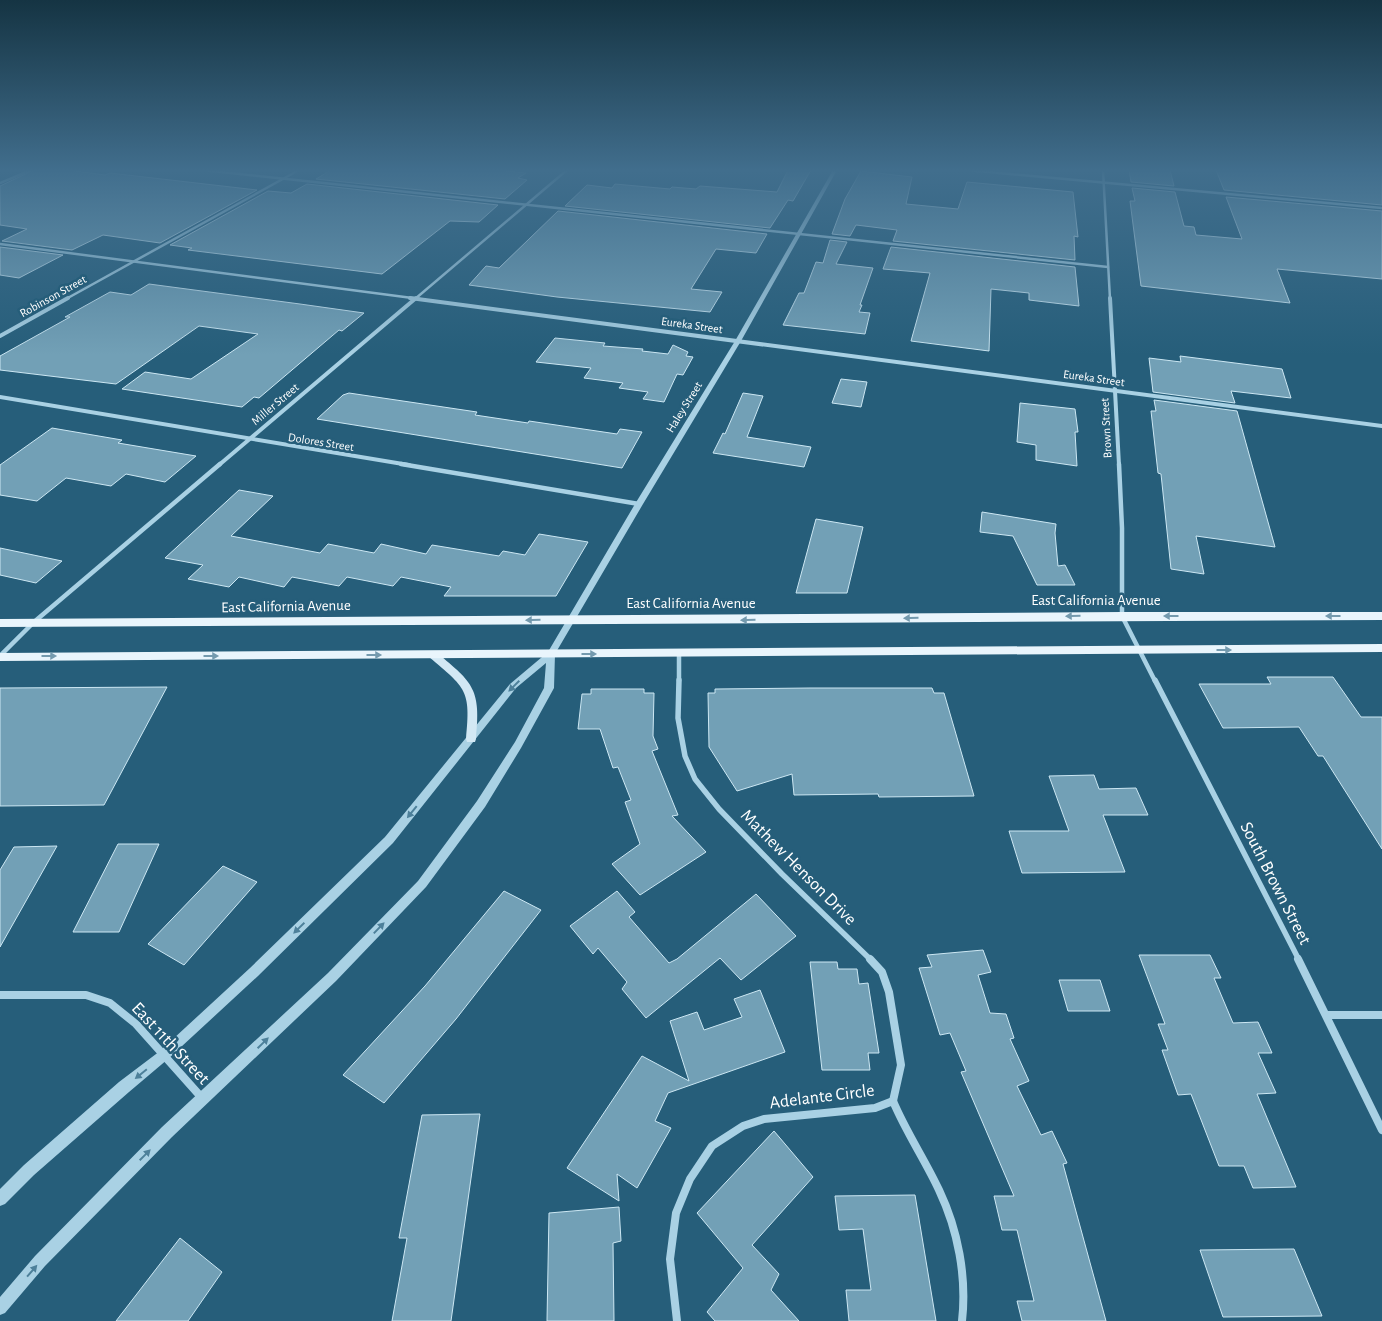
<svg xmlns="http://www.w3.org/2000/svg" width="1382" height="1321" viewBox="0 0 1382 1321" font-family="'Alegreya Sans',sans-serif">
  <style>
    .building { fill: #72a0b6; stroke: #cce7f3 }
    .lines { fill: none; stroke-linecap: round; stroke-linejoin: round }
    .minor-far4 { stroke: #a9d1e4; stroke-width: 2.5 }
    .minor-far3 { stroke: #a9d1e4; stroke-width: 4 }
    .minor-far2 { stroke: #a9d1e4; stroke-width: 4.5 }
    .minor-far1 { stroke: #a9d1e4; stroke-width: 5.5 }
    .minor { stroke: #a9d1e4; stroke-width: 8 }
    .tertiary { fill: #a9d1e4; fill-rule: evenodd }
    .secondary { fill: #d2e8f4; fill-rule: evenodd }
    .primary { fill: #e9f5fc; fill-rule: evenodd }
    .oneway { fill: #749aae }
    .oneway2 { fill: #4d809a }
    .labels { text-anchor: middle; stroke-width: 5; stroke-linejoin: round; paint-order: stroke }
    .far-street-label { font-size: 12px; fill: #fff; stroke: #265e7a }
    .street-label { font-size: 15px; fill: #fff; stroke: #265e7a }
    .near-street-label { font-size: 18px; fill: #fff; stroke: #265e7a }
  </style>
  <rect width="100%" height="100%" fill="#265e7a"/>
  <g class="building">
    <path d="M34,170H68L105,175L110,173L257,190L160,243L103,235L72,250L2,241L27,229L0,225V186Z"/>
    <path d="M331,170H497L526,173L518,178L527,180L505,199L316,179Z"/>
    <path d="M788,170H811L793,201L788,200L770,228L565,206L587,185L612,188L615,184L670,189L672,187L696,189L700,186L777,192Z"/>
    <path d="M1129,170H1170L1174,186L1131,182Z"/>
    <path d="M1216,170H1382V205L1224,190Z"/>
    <path d="M861,171L912,177L906,204L958,209L967,182L1073,192L1078,237L1074,236L1075,260L893,241L897,230L856,225L850,236L832,234L845,199Z"/>
    <path d="M307,184L498,205L479,222L450,221L382,274L188,250L192,248L170,245L268,191L291,193Z"/>
    <path d="M1132,188L1175,192L1184,226L1194,227L1196,235L1242,239L1226,197L1382,211V279L1277,269L1290,303L1141,286L1130,201H1135Z"/>
    <path d="M558,211L767,234L756,253L716,249L691,289L722,292L710,312L557,297L469,285L486,266L499,268Z"/>
    <path d="M830,240L847,242L836,264L873,268L860,305H862L859,312L870,313L865,334L783,325L799,293H804L816,262L823,263Z"/>
    <path d="M0,247L63,255L19,278L0,275Z"/>
    <path d="M891,247L1075,267L1079,306L1029,300V293L991,289L989,351L911,341L930,273L883,269Z"/>
    <path d="M149,284L300,304L364,313L342,331L339,330L259,398L254,397L242,407L122,389L145,372L191,379L258,334L199,326L116,384L0,370V356L70,317H65L110,292L131,295Z"/>
    <path d="M555,338L605,343L603,346L643,349L642,351L668,354L673,345L688,352L686,356L693,357L683,375L677,374L664,402L643,399L648,392L619,388L623,383L584,378L591,368L536,362Z"/>
    <path d="M1180,356L1282,369L1291,398L1231,391L1235,403L1153,392L1149,358L1181,362Z"/>
    <path d="M841,379L867,382L861,407L832,403Z"/>
    <path d="M349,393L477,412L475,415L528,423L529,421L617,434L620,429L642,432L622,468L317,419L343,395Z"/>
    <path d="M743,393L763,396L747,437L811,447L804,467L713,453L723,433L725,434Z"/>
    <path d="M1154,400L1237,411L1275,547L1196,536L1204,574L1171,569L1161,474L1158,473L1151,411H1156Z"/>
    <path d="M1020,403L1075,409L1078,432H1075L1077,466L1036,460V445L1017,442Z"/>
    <path d="M52,428L122,440L118,443L196,456L165,482L126,474L111,486L66,478L37,501L0,495V465Z"/>
    <path d="M239,490L273,496L231,536L320,553L328,544L374,553L381,544L426,554L432,545L499,556L503,551L525,555L539,534L588,542L556,596H444L451,587L401,577L393,586L347,577L339,586L292,577L284,587L239,577L229,587L188,579L203,565L165,558Z"/>
    <path d="M982,512L1056,524L1055,533L1058,566L1065,565L1075,585H1037L1013,536L980,532Z"/>
    <path d="M816,519L863,527L847,593H796Z"/>
    <path d="M0,548L62,561L36,583L0,575Z"/>
    <path d="M1267,677H1333L1361,717H1382V849L1323,756H1318L1299,727L1223,728L1199,684H1271Z"/>
    <path d="M167,687L104,805L0,806V688Z"/>
    <path d="M810,688H932L934,693H944L974,796L879,797L878,794L794,795L792,774L737,791L709,747L708,693H715V689Z"/>
    <path d="M591,689H644V693H654L653,736L658,749L652,751L678,815L672,816L706,852L640,895L612,864L640,844L625,802L631,800L618,767L613,768L600,729H578L582,694H591Z"/>
    <path d="M1094,775L1099,789L1136,788L1148,815H1103L1125,872L1022,873L1009,831H1069L1049,776Z"/>
    <path d="M118,844H159L119,932H73Z"/>
    <path d="M57,846L0,947V870L14,847Z"/>
    <path d="M223,866L257,882L184,965L148,944Z"/>
    <path d="M504,891L541,910L456,1019L384,1103L343,1075L425,986Z"/>
    <path d="M617,891L635,912L629,917L669,963L677,959L756,894L796,936L741,980L720,958L646,1018L622,989L627,982L598,948L593,954L570,926Z"/>
    <path d="M983,950L991,972L978,975L990,1013L1006,1014L1014,1038L1010,1039L1029,1081L1017,1086L1041,1135L1052,1131L1067,1163L1063,1164L1106,1321H1022L1017,1301H1034L1017,1230H1002L994,1196H1014L961,1072L966,1071L950,1033L940,1035L919,968L932,967L927,955Z"/>
    <path d="M1139,955H1210L1221,978H1214L1233,1023L1258,1022L1272,1053H1258L1276,1093L1257,1094L1296,1187L1253,1188L1244,1166H1219L1191,1094L1178,1095L1162,1050H1168L1158,1024H1165Z"/>
    <path d="M810,962H837L838,969H857L859,984L868,983L879,1053H868L870,1070H822Z"/>
    <path d="M1059,980H1100L1110,1011H1068Z"/>
    <path d="M760,990L785,1052L668,1093L655,1121L671,1128L637,1188L617,1174L619,1201L567,1168L642,1056L689,1081L670,1021L697,1012L704,1030L742,1017L734,999Z"/>
    <path d="M480,1114L451,1321H392L407,1238H399L422,1115Z"/>
    <path d="M774,1131L813,1177L752,1245L779,1274L771,1290L799,1321H715L707,1312L743,1268L697,1213Z"/>
    <path d="M915,1195L936,1321H849L846,1290H871L863,1229L839,1230L835,1196Z"/>
    <path d="M619,1207L621,1241L613,1243L614,1321H547L549,1213Z"/>
    <path d="M180,1238L222,1272L188,1321H116Z"/>
    <path d="M1294,1249L1322,1316L1223,1317L1200,1250Z"/>
  </g>
  <g class="lines">
    <g class="minor-far4">
      <path d="M203,170L1108,267"/>
      <path d="M967,170L1382,208"/>
      <path d="M1103,170L1110,299"/>
      <path d="M0,183L31,170"/>
      <path d="M0,244L420,299"/>
      <path d="M66,299L299,170"/>
      <path d="M415,299L567,170"/>
    </g>
    <g class="minor-far3">
      <path d="M410,298L1382,426"/>
      <path d="M1110,298L1119,465"/>
      <path d="M0,336L68,298"/>
      <path d="M0,397L409,465"/>
      <path d="M219,465L416,298"/>
    </g>
    <g class="minor-far2">
      <path d="M401,464L639,504"/>
      <path d="M1119,464L1122,528V616L1155,681"/>
      <path d="M0,656L34,622L220,464"/>
      <path d="M679,681V653"/>
    </g>
    <g class="minor-far1">
      <path d="M679,680L678,718L685,756L695,779L719,809L782,874L871,960"/>
      <path d="M1155,680L1299,960"/>
    </g>
    <g class="minor">
      <path d="M870,959L882,972L889,992L901,1065L893,1101"/>
      <path d="M1298,959L1382,1130"/>
      <path d="M0,995H86L110,1003L136,1024L202,1098"/>
      <path d="M1327,1015H1382"/>
      <path d="M893,1101C906,1132 925,1160 939,1190C958,1230 967,1277 962,1321"/>
      <path d="M677,1321L670,1259L676,1213L690,1179L712,1146L743,1126L764,1119L875,1108L893,1101"/>
    </g>
    <path class="tertiary" d="M833,170H837L741,341L643,504L555,654L554,688L521,748L485,807L426,887L336,981L172,1137L45,1266L5,1313L0,1315V1297L35,1256L162,1127L328,973L418,881L477,801L515,742L544,688L546,663L516,688L393,843L258,976L168,1059L129,1092L34,1175L5,1204L0,1206V1189L24,1165L119,1082L160,1051L250,968L385,837L510,684L548,652L635,504L735,341Z"/>
    <path class="secondary" d="M433,652L437,653C474,683 481,690 476,739L475,742H467L466,739C471,690 466,688 429,657L428,655Z"/>
    <g class="primary">
      <path d="M1122,612H1382V620L0,627V619Z"/>
      <path d="M1382,644V652L0,661V653Z"/>
    </g>
  </g>
  <defs><path id="oneway-solid" d="M-6-.8H1V-3.2L6.5 0L1 3.2V.8H-6Z" transform="scale(1.25)"/></defs>
  <g class="oneway">
    <use href="#oneway-solid" transform="translate(1073 616) rotate(179)"/>
    <use href="#oneway-solid" transform="translate(1171 616) rotate(-180)"/>
    <use href="#oneway-solid" transform="translate(1333 616) rotate(-180)"/>
    <use href="#oneway-solid" transform="translate(911 618) rotate(179)"/>
    <use href="#oneway-solid" transform="translate(533 620) rotate(179)"/>
    <use href="#oneway-solid" transform="translate(748 620) rotate(179)"/>
    <use href="#oneway-solid" transform="translate(1224 650)"/>
    <use href="#oneway-solid" transform="translate(589 654)"/>
    <use href="#oneway-solid" transform="translate(374 655)"/>
    <use href="#oneway-solid" transform="translate(49 656)"/>
    <use href="#oneway-solid" transform="translate(211 656)"/>
  </g>
  <g class="oneway2">
    <use href="#oneway-solid" transform="translate(514 686) rotate(135)"/>
    <use href="#oneway-solid" transform="translate(412 812) rotate(129)"/>
    <use href="#oneway-solid" transform="translate(299 928) rotate(136)"/>
    <use href="#oneway-solid" transform="translate(379 928) rotate(-46)"/>
    <use href="#oneway-solid" transform="translate(263 1043) rotate(-44)"/>
    <use href="#oneway-solid" transform="translate(141 1074) rotate(141)"/>
    <use href="#oneway-solid" transform="translate(145 1155) rotate(-45)"/>
    <use href="#oneway-solid" transform="translate(32 1271) rotate(-49)"/>
  </g>
  <linearGradient id="sky" x2="0" y2="1"><stop stop-color="#153443"/><stop offset="0.48" stop-color="#416e8d"/><stop offset="1" stop-color="#416e8d" stop-opacity="0"/></linearGradient>
  <rect width="1382" height="355" fill="url(#sky)"/>
  <g class="labels">
    <g class="far-street-label">
      <text transform="translate(53 296) rotate(-29)" y="4">Robinson Street</text>
      <text transform="translate(692 325) rotate(8)" y="4">Eureka Street</text>
      <text transform="translate(1094 378) rotate(8)" y="4">Eureka Street</text>
      <text transform="translate(275 404) rotate(-40)" y="4">Miller Street</text>
      <text transform="translate(684 407) rotate(-58)" y="4">Haley Street</text>
      <text transform="translate(1106 428) rotate(-93)" y="4">Brown Street</text>
      <text transform="translate(321 442) rotate(9)" y="4">Dolores Street</text>
    </g>
    <g class="street-label">
      <text x="1096" y="605">East California Avenue</text>
      <text x="691" y="608">East California Avenue</text>
      <text transform="translate(286 606) rotate(-1)" y="5">East California Avenue</text>
    </g>
    <g class="near-street-label">
      <text transform="translate(799 867) rotate(45)" y="6">Mathew Henson Drive</text>
      <text transform="translate(1276 883) rotate(63)" y="6">South Brown Street</text>
      <text transform="translate(171 1043) rotate(47)" y="6">East 11th Street</text>
      <text transform="translate(822 1096) rotate(-7)" y="6">Adelante Circle</text>
    </g>
  </g>
</svg>
